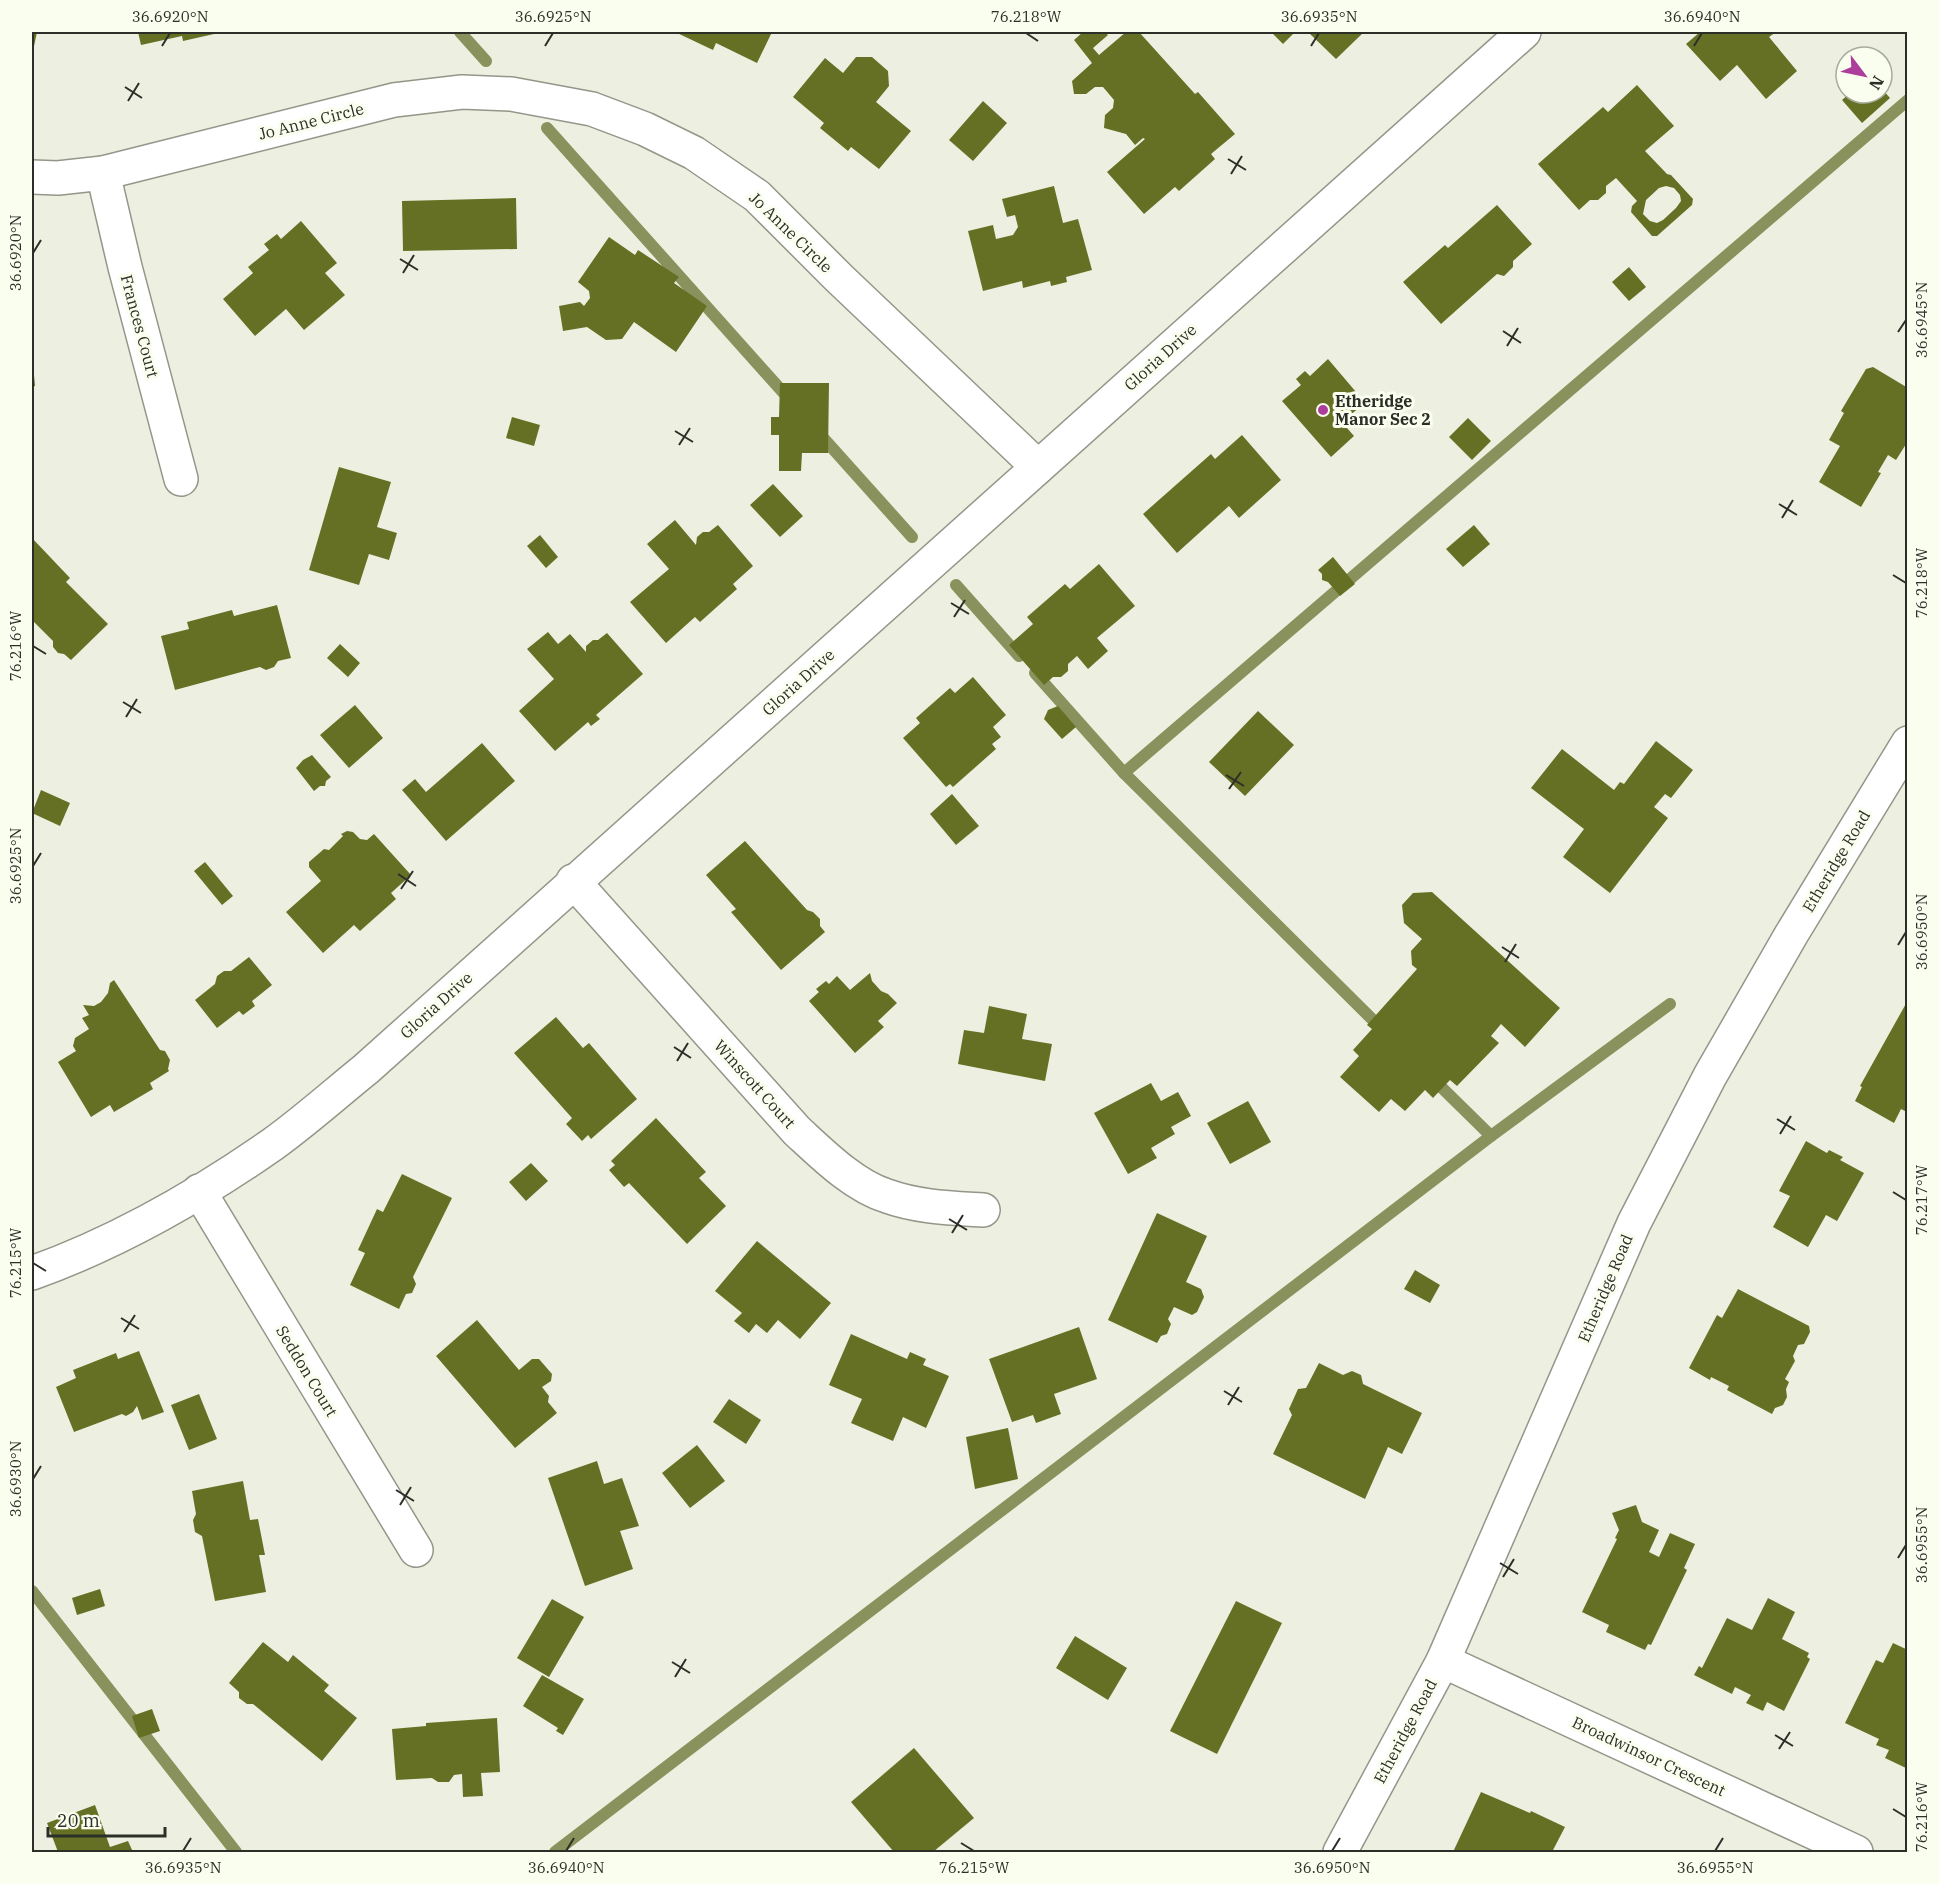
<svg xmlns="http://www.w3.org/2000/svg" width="1939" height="1884" viewBox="0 0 1939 1884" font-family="'IBM Plex Serif',serif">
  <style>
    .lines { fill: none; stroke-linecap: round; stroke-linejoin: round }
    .stream { stroke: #89925c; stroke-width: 12 }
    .building { fill: #667024; fill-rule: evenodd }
    .minor-casing { stroke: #939688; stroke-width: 36 }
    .minor { stroke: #fff; stroke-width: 33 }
    .ticks { fill: none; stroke: #2c2e28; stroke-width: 2 }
    .poi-dot { fill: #ac3d9b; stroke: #fafeee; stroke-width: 2 }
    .labels { text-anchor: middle; stroke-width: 6; stroke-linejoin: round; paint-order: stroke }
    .street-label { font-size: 16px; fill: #2c2e28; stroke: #fafeee }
    .poi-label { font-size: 16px; font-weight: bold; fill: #2c2e28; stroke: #fafeee; text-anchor: start }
    .neatline { fill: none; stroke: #2c2e28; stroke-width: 2 }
    .ticks-label { font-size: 15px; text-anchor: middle; fill: #2c2e28 }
  </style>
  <rect width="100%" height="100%" fill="#edf0e1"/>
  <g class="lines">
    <g class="stream">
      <path d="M460,32L486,61"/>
      <path d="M547,128L790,400"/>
      <path d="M817,431L912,537"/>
      <path d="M956,585L1019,656"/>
      <path d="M1035,673L1124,773L1383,1030"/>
      <path d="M1124,773L1908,100"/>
      <path d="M1432,1078L1491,1136"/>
      <path d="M32,1591L236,1852"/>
      <path d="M555,1852L1491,1136L1670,1004"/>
    </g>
  </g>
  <g class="building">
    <path d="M32,32H37L33,51H32Z"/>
    <path d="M138,32H223L183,41L182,36L141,45Z"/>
    <path d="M675,32H772L757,63L716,43L713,50Z"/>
    <path d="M1083,32H1105L1108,35L1093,48L1099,55L1126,32H1139L1195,94L1198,92L1235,134L1211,154L1215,159L1179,191L1175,187L1144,214L1107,172L1145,139L1143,138L1135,145L1126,134L1104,128L1105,115L1113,108L1114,100L1103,87H1095L1086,94H1074L1072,81L1092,63L1074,40Z"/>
    <path d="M1271,32H1295L1283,44Z"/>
    <path d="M1308,32H1364L1336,59Z"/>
    <path d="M1700,32H1776L1769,37L1797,71L1766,99L1737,65L1720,81L1686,44Z"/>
    <path d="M856,57H872L888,71L889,86L876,102L911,131L879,169L851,147L848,151L820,128L824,123L793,97L825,58L843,73Z"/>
    <path d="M1637,85L1674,126L1645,151L1667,174L1671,175L1693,199L1692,205L1657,236H1652L1631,212L1632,206L1637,201L1616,178L1606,186V193L1598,200H1590L1579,210L1538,164L1603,107L1608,112ZM1666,186L1674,188L1680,195L1681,201L1676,208L1663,220L1657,223L1650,221L1643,214L1646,200L1659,188Z"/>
    <path d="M1882,89L1890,98L1862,123L1842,100L1850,93H1882Z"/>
    <path d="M983,101L1007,123L973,161L949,140Z"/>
    <path d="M1054,186L1063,223L1078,219L1092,270L1066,277L1067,282L1051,286L1050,281L1023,288L1022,281L983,291L968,231L993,225L996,239L1013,235L1018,227L1015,215L1007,217L1002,199Z"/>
    <path d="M516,198L517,249L403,251L402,201Z"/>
    <path d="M1497,205L1532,244L1513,261V267L1504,276L1497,274L1441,324L1403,282L1445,245L1448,248Z"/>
    <path d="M301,221L337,263L325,273L345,295L304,330L286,309L255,336L223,299L253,273L248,267L269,250L264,244L277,234L281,239Z"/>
    <path d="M609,237L635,255L638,250L679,277L674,283L707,306L676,352L634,322L622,339L606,340L587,327L563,331L559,306L580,302L584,306L590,298L589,291L578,282Z"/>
    <path d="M1629,267L1646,287L1629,301L1612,282Z"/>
    <path d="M1328,359L1362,399L1359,402L1362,405L1347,418L1345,415L1340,420L1354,436L1331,457L1282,401L1301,385L1296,379L1305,371L1310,376Z"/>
    <path d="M32,364H33L35,386L32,387Z"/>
    <path d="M1873,367L1908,388V441L1896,460L1888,455L1878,472L1881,473L1861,507L1819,482L1840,446L1829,440L1844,413L1841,411L1866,369Z"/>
    <path d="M780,383H829L828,453H802L801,471H779V435H771V417H779Z"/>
    <path d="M512,417L540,425L534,446L506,438Z"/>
    <path d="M1468,418L1491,441L1472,460L1449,437Z"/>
    <path d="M1242,435L1281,480L1239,518L1229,506L1177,553L1143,514L1211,454L1215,459Z"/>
    <path d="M339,467L391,482L377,527L397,533L389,560L369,554L359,585L309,570Z"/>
    <path d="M773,484L803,516L780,537L750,505Z"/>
    <path d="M675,520L696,545L697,537L703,532H709L718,525L753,566L733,584L737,589L700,622L695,617L666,643L630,602L669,569L647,544Z"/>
    <path d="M1474,525L1490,544L1463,567L1446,549Z"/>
    <path d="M540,535L558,557L546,568L527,546Z"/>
    <path d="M32,538L70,578L66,582L108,624L71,660L64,654L58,653L53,647V641L32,620Z"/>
    <path d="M1333,557L1355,584L1340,596L1328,582L1322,580V574L1318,570Z"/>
    <path d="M1099,564L1135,606L1097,638L1108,651L1088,669L1077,656L1068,664V671L1061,677H1053L1044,685L1009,645L1033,624L1027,617L1065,584L1070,589Z"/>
    <path d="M277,605L291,658L278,661L274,667L266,670L260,667L175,690L161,636L189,629L187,622L232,610L234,616Z"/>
    <path d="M548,632L558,644L570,634L586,652V646L593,640H598L607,633L643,674L596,715L600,719L591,726L588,722L555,751L519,711L554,679L527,649Z"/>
    <path d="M340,644L360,663L348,677L327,658Z"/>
    <path d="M973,677L1006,715L993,727L1001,737L992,744L996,749L953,787L950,784L946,787L903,738L920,723L916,718L950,688L955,693Z"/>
    <path d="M355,705L383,738L349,768L320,735Z"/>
    <path d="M1058,706L1076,727L1062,739L1044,719L1048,710Z"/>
    <path d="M1258,711L1294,745L1245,796L1209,762Z"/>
    <path d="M1656,741L1693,770L1671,798L1665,794L1654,807L1668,818L1610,893L1563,857L1584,829L1531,788L1562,749L1614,790L1620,782L1624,784Z"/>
    <path d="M482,743L515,781L446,841L402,790L415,779L426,792Z"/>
    <path d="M312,755L331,777L326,781L325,786H320L314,791L296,768L303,760Z"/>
    <path d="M41,790L70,803L60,826L32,813Z"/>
    <path d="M952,794L979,826L956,845L930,814Z"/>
    <path d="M347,831L353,832L360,839L367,840L374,834L411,875L391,893L396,899L360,931L354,925L323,953L286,912L321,881L309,867V862L324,849L329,850L343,836L341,834Z"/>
    <path d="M745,841L807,910L813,912L820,919V926L825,932L781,970L731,912L736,909L706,875Z"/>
    <path d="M205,862L233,896L222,905L194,871Z"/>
    <path d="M1432,892L1560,1008L1525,1047L1501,1024L1491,1036L1499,1043L1457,1086L1450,1080L1433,1098L1425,1090L1405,1111L1391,1099L1379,1112L1340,1077L1359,1056L1353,1050L1372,1029L1367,1025L1417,969L1412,965L1411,951L1422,939L1404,923L1402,905L1413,893Z"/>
    <path d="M249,957L272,985L252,1001L255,1006L243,1015L239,1011L217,1028L195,1000L215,984L217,976L224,971H231Z"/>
    <path d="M870,973L872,981L881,991L888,994L897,1003L878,1021L884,1027L855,1053L809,1001L819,992L816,989L826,981L829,984L837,976L850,990Z"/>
    <path d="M114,980L160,1050L165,1051L170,1060L168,1069L169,1071L150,1083L153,1089L114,1112L110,1105L91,1117L58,1062L76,1051L73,1046L75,1038L89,1029L82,1018L89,1015L83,1005L94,1006L101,1002L108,993L110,983Z"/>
    <path d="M1908,1000V1106L1905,1111L1901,1109L1894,1123L1855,1101L1862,1087L1860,1086Z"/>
    <path d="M989,1006L1027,1014L1022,1039L1052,1044L1045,1081L958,1064L964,1030L984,1033Z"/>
    <path d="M556,1017L583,1048L589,1043L637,1099L591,1139L588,1135L582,1141L566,1124L572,1118L514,1053Z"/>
    <path d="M1151,1083L1161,1101L1178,1092L1191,1116L1171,1127L1175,1134L1151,1148L1157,1158L1128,1174L1094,1113Z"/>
    <path d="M1248,1101L1271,1142L1230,1164L1207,1123Z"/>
    <path d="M656,1118L706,1172L699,1178L726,1206L687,1244L629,1183L624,1187L609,1170L615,1165L611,1161Z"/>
    <path d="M1806,1141L1827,1153L1829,1150L1843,1157L1840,1160L1864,1173L1837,1221L1826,1215L1808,1247L1773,1227L1790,1196L1779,1191Z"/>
    <path d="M531,1163L548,1181L526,1201L509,1182Z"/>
    <path d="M402,1174L452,1198L413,1277L416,1284L412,1293L406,1294L399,1309L350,1285L365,1253L358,1250L377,1209L383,1212Z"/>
    <path d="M1157,1213L1207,1236L1186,1282L1201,1289L1204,1297L1197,1312L1192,1315L1174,1307L1168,1319L1171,1324L1167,1334L1161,1336L1157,1343L1108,1320Z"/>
    <path d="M757,1241L831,1303L800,1339L778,1320L767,1333L756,1324L749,1333L734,1321L742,1313L715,1291Z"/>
    <path d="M1415,1270L1440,1285L1430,1303L1404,1289Z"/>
    <path d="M1738,1289L1809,1326L1810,1332L1804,1344L1798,1345L1793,1356L1795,1361L1785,1379L1789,1382L1786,1389L1787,1397L1783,1405L1775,1408L1772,1414L1727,1390L1729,1386L1711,1377L1710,1380L1689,1368L1717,1315L1722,1318Z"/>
    <path d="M477,1320L519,1370L532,1359H539L552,1374L551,1381L542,1387L549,1396L548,1402L557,1413L515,1448L436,1356Z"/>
    <path d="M1079,1327L1097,1379L1054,1394L1061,1414L1036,1423L1033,1415L1012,1422L989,1359Z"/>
    <path d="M851,1334L907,1359L910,1352L926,1359L923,1365L949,1376L926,1428L903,1417L893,1441L851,1423L862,1399L829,1385Z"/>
    <path d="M139,1351L164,1412L142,1420L137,1406L133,1412L126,1416L122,1414L74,1432L56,1387L76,1378L73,1370L116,1353L118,1359Z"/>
    <path d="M1319,1363L1343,1375L1352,1371L1361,1375L1363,1384L1422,1413L1402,1454L1388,1447L1365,1499L1273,1454L1292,1415L1289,1409L1298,1389L1306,1388Z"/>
    <path d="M199,1394L217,1439L189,1450L171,1405Z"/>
    <path d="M729,1399L761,1420L746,1444L713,1422Z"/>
    <path d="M1008,1428L1018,1479L975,1489L966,1437Z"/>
    <path d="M697,1445L725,1481L690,1508L662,1473Z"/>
    <path d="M597,1461L604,1484L622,1478L639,1526L620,1531L633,1569L585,1586L548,1478Z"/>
    <path d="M243,1481L250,1520L258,1519L265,1555H259L266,1592L215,1601L202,1536L195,1532L193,1520L196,1514L192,1491Z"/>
    <path d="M1636,1505L1642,1522L1659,1530L1649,1552L1659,1557L1670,1533L1695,1544L1684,1568L1687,1570L1651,1645L1648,1644L1645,1650L1606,1632L1609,1625L1582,1612L1617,1539L1615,1538L1619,1530L1612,1513Z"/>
    <path d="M100,1589L105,1606L77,1615L72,1598Z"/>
    <path d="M1768,1598L1795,1612L1782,1639L1809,1653L1807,1657L1810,1659L1784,1711L1767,1702L1763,1711L1746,1703L1751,1695L1735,1687L1732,1694L1694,1675L1699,1666L1702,1668L1727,1618L1752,1630Z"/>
    <path d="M552,1599L584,1617L549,1677L517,1658Z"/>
    <path d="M1236,1601L1282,1623L1217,1754L1170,1731Z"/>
    <path d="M1075,1636L1127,1668L1108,1700L1056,1668Z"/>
    <path d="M263,1642L288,1662L293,1655L329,1685L324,1691L357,1718L322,1761L253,1704H247L239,1698V1692L229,1683Z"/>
    <path d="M1893,1643L1908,1650V1769L1885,1758L1889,1750L1876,1745L1879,1739L1845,1723L1876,1660L1883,1663Z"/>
    <path d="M542,1675L584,1699L563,1735L556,1731L558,1728L523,1706Z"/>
    <path d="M152,1709L160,1731L139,1738L132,1716Z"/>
    <path d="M497,1718L500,1772L481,1773L483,1796L463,1797L462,1774L454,1775L449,1782H438L432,1778L396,1780L392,1729L426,1726V1723Z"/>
    <path d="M914,1748L974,1818L933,1852H894L851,1802Z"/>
    <path d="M1481,1792L1530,1813L1531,1811L1565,1827L1552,1852H1453Z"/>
    <path d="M95,1805L110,1847L128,1841L133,1852H58L47,1823Z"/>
  </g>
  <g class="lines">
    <g class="minor-casing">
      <g id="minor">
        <path d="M103,173L125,267L181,479"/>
        <path d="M32,177L58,178L103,173L394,100L462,92L511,94L592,109L645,129L694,153L757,196L839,278L1038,467"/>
        <path d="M573,881L797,1131C822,1154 854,1186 887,1196C917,1207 951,1208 983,1210"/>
        <path d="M199,1191L416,1550"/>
        <path d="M32,1273C116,1243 200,1195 273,1144C305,1121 335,1094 366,1069L1524,32"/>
        <path d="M1443,1661L1856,1852"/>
        <path d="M1340,1852L1443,1661L1634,1223L1710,1076L1791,935L1908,743"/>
      </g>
    </g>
    <use href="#minor" class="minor"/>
  </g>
  <path class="ticks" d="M1026,33L1038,41M162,46L170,33M545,46L553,33M1311,46L1319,33M1694,46L1702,33M125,87L142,98M128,101L139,83M1228,159L1246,170M1231,174L1242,156M33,253L41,240M400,259L418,270M403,273L414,255M1503,331L1521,343M1898,332L1906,320M1507,346L1518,328M675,431L693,442M679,445L690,428M1779,504L1797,515M1782,518L1793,500M1893,575L1906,583M951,603L969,614M954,617L965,600M33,646L46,654M123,702L141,713M126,717L137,699M1226,775L1244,786M1229,789L1241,772M33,866L41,853M398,874L416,886M401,889L413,871M1898,945L1906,932M1502,947L1519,958M1505,962L1516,944M674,1047L691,1058M677,1061L688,1043M1777,1119L1795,1130M1780,1134L1791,1116M1893,1192L1906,1200M949,1219L967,1230M952,1233L963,1215M33,1263L46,1271M121,1318L139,1329M124,1332L135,1315M1224,1391L1242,1402M1228,1405L1239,1387M33,1479L41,1466M396,1490L414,1501M400,1505L411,1487M1898,1558L1906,1545M1500,1563L1518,1574M1503,1577L1514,1559M672,1662L690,1673M675,1677L686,1659M1775,1735L1793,1746M1779,1749L1790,1732M1893,1809L1906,1817M961,1843L974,1851M183,1851L191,1838M566,1851L574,1838M1332,1851L1340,1838M1715,1851L1723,1838"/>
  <circle class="poi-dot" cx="1323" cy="410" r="6"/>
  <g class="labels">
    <g class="street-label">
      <text transform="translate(311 121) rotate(-14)" y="6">Jo Anne Circle</text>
      <text transform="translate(791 232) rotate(44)" y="6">Jo Anne Circle</text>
      <text transform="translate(140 326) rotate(75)" y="6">Frances Court</text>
      <text transform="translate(1160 357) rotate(-42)" y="6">Gloria Drive</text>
      <text transform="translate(798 682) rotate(-42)" y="6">Gloria Drive</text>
      <text transform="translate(1836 861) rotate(-59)" y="6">Etheridge Road</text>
      <text transform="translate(436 1005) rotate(-42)" y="6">Gloria Drive</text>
      <text transform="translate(755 1084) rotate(48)" y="6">Winscott Court</text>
      <text transform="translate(1605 1288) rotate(-67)" y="6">Etheridge Road</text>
      <text transform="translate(307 1371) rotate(59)" y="6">Seddon Court</text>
      <text transform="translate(1405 1731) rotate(-62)" y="6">Etheridge Road</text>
      <text transform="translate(1649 1756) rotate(25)" y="6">Broadwinsor Crescent</text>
    </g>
    <g class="poi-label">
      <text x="1335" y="407">Etheridge<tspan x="1335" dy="18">Manor Sec 2</tspan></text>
    </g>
  </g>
  <rect width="1939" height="1884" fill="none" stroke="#fafeee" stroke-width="66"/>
  <g transform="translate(1864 75) rotate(122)"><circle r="28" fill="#fafeee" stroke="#a8ab9f" stroke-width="1.5"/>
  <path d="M0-4.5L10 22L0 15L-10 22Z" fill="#ac3d9b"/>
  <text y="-9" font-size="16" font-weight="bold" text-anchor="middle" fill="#2c2e28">N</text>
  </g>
  <path d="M48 1827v9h117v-9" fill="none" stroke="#2c2e28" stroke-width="3"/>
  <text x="57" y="1827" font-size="18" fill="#2c2e28" stroke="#fafeee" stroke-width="4.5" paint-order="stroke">20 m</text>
  <rect x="33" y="33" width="1873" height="1818" class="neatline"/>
  <g class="ticks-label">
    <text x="170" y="22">36.6920°N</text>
    <text x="553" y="22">36.6925°N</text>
    <text x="1026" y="22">76.218°W</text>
    <text x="1319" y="22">36.6935°N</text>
    <text x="1702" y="22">36.6940°N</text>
    <text transform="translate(16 253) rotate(-90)" y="5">36.6920°N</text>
    <text transform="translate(1922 320) rotate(-90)" y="5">36.6945°N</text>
    <text transform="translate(1922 583) rotate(-90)" y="5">76.218°W</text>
    <text transform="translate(16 646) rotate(-90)" y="5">76.216°W</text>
    <text transform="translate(16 866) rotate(-90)" y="5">36.6925°N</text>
    <text transform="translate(1922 932) rotate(-90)" y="5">36.6950°N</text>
    <text transform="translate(1922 1200) rotate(-90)" y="5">76.217°W</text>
    <text transform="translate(16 1263) rotate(-90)" y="5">76.215°W</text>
    <text transform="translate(16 1479) rotate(-90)" y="5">36.6930°N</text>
    <text transform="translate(1922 1545) rotate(-90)" y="5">36.6955°N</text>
    <text transform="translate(1922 1817) rotate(-90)" y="5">76.216°W</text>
    <text x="183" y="1873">36.6935°N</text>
    <text x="566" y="1873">36.6940°N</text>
    <text x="974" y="1873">76.215°W</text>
    <text x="1332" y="1873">36.6950°N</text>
    <text x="1715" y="1873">36.6955°N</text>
  </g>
</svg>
